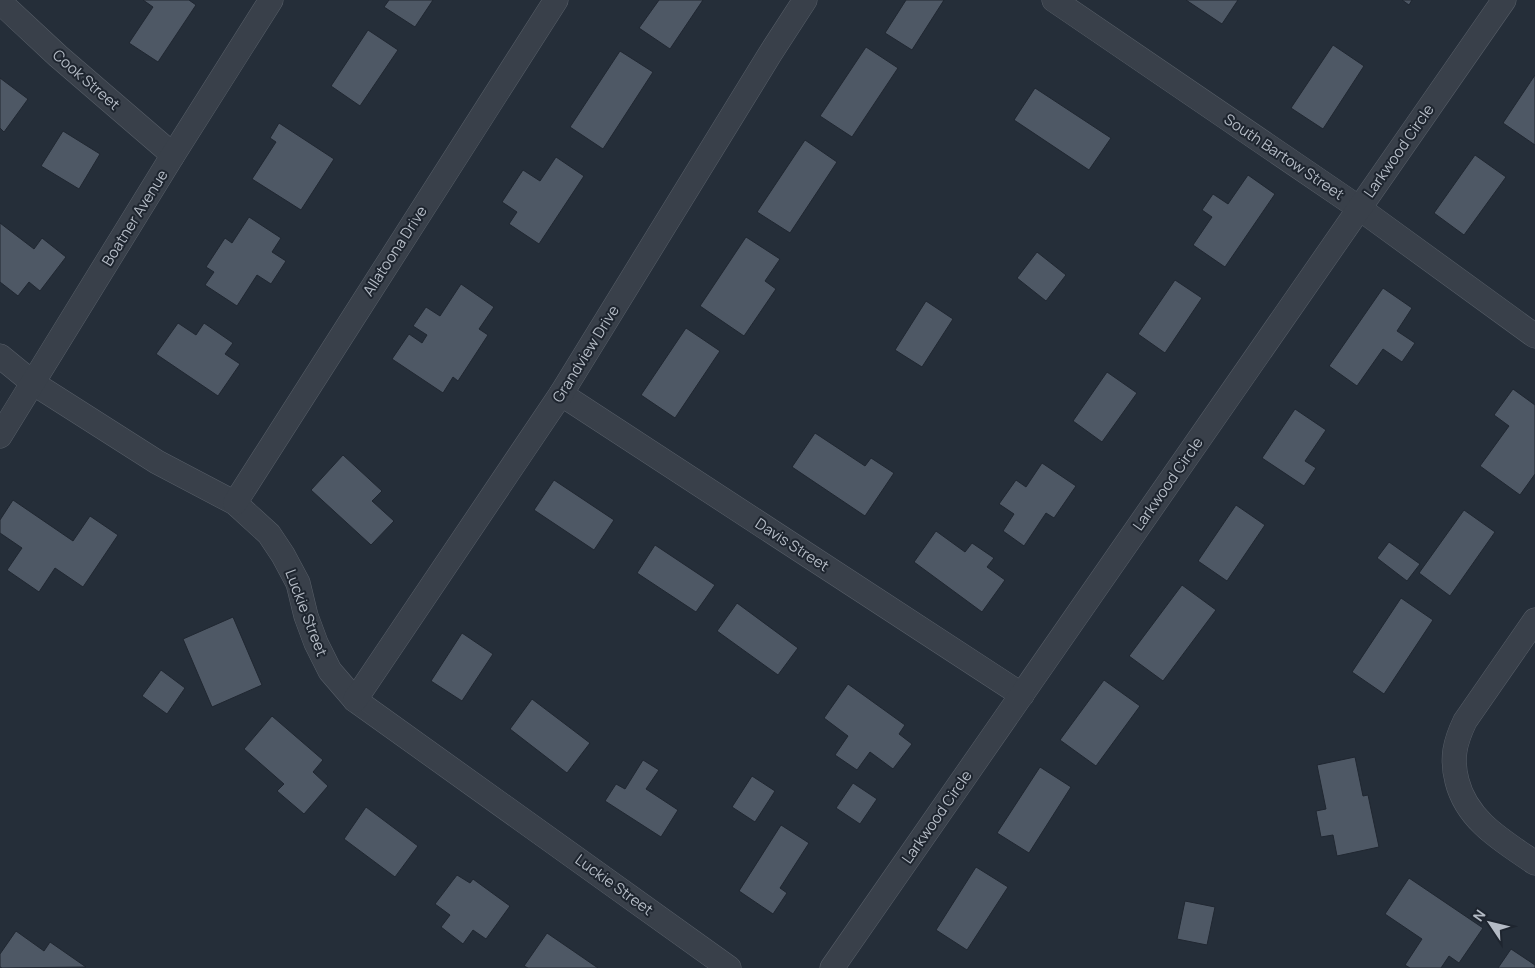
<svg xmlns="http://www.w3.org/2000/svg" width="1535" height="968" viewBox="0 0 1535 968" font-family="Manrope,sans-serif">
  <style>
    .building { fill: #4e5865; stroke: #202731 }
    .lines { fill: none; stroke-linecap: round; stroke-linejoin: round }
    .minor-casing { stroke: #575e68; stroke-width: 25 }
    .minor { stroke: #39404a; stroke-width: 24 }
    .labels { text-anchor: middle; stroke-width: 4; stroke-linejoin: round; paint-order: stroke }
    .street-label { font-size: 15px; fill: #b4bbc5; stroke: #1e252f }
  </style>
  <rect width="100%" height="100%" fill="#252e39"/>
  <g class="building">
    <path d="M143,0H189L196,5L158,62L129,43L153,7Z"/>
    <path d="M389,0H433L415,27L384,7Z"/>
    <path d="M659,0H703L670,49L639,28Z"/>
    <path d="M906,0H944L912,50L885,33Z"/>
    <path d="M1186,0H1238L1222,24Z"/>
    <path d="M1402,0H1412L1409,5Z"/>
    <path d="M368,30L398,50L360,106L331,86Z"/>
    <path d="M1333,45L1364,66L1323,129L1291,108Z"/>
    <path d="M866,47L898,68L852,137L820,116Z"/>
    <path d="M620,51L653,72L603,149L570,127Z"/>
    <path d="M1535,75V145L1503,123Z"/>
    <path d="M0,78L28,99L4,132L0,128Z"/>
    <path d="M1035,88L1111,138L1089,170L1014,120Z"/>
    <path d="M279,123L334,159L301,210L252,179L276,142L270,138Z"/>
    <path d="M63,131L100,154L79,189L41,166Z"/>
    <path d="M805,140L837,162L790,233L757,212Z"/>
    <path d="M1475,155L1506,177L1464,235L1434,213Z"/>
    <path d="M556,157L584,176L539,244L509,224L517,212L502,202L523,170L540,181Z"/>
    <path d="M1248,175L1275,194L1225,267L1193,245L1212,217L1202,210L1213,194L1228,204Z"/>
    <path d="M249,217L281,238L272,252L286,261L271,284L257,275L237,306L205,285L214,272L206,267L225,238L232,243Z"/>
    <path d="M0,223L34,249L42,238L66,257L40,291L29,282L18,296L0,282Z"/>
    <path d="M746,237L780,259L765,281L776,289L744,336L700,306Z"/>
    <path d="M1037,252L1066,275L1046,301L1017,278Z"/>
    <path d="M1175,280L1202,298L1165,353L1138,334Z"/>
    <path d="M461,284L494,307L479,329L488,335L458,381L453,377L443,393L392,359L409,334L422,343L427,335L413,326L426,307L440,316Z"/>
    <path d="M1383,288L1412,308L1397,331L1415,343L1402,362L1383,349L1357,386L1329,366Z"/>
    <path d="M926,301L953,319L922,367L895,350Z"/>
    <path d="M178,323L196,335L204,323L233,343L225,354L240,364L218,396L156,354Z"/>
    <path d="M686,328L720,351L675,418L641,395Z"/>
    <path d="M1107,372L1137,393L1102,442L1073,421Z"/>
    <path d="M1513,389L1535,405V474L1520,495L1480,466L1509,426L1494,415Z"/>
    <path d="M1295,409L1326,430L1305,461L1316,468L1304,486L1262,458Z"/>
    <path d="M815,433L865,466L871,458L894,473L865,516L792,467Z"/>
    <path d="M343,455L382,491L372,501L394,521L371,545L311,490Z"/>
    <path d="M1042,463L1076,486L1054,518L1046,513L1024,546L1003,531L1014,514L999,504L1016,480L1026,487Z"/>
    <path d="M554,480L614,520L594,550L534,510Z"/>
    <path d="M13,500L73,541L90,516L118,535L83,587L55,568L39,592L7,570L22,548L0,533V520Z"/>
    <path d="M1236,505L1265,525L1227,581L1198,561Z"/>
    <path d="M1464,510L1495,532L1450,596L1419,573Z"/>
    <path d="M936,531L965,552L972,543L994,558L987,567L1005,580L982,612L914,562Z"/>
    <path d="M1389,542L1420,564L1407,581L1377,558Z"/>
    <path d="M655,545L715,585L696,612L637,573Z"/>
    <path d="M1182,585L1216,610L1163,681L1129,656Z"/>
    <path d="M1401,598L1433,620L1384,694L1352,672Z"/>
    <path d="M737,603L798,648L778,675L717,631Z"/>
    <path d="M233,617L262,685L212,707L183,639Z"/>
    <path d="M462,633L493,654L462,701L431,681Z"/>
    <path d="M161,670L185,688L167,714L142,696Z"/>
    <path d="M1104,680L1140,706L1096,766L1060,740Z"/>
    <path d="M848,684L905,725L899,734L912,744L893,769L870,752L857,770L835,755L848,736L824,718Z"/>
    <path d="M532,699L590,743L567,773L510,729Z"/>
    <path d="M272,716L323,760L313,772L328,786L304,814L277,791L284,784L244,749Z"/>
    <path d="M1355,757L1363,796L1368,795L1379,847L1337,856L1333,835L1321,837L1316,811L1326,809L1317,765Z"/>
    <path d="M643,760L659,770L646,789L678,810L661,837L605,801L616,784L625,789Z"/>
    <path d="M1040,767L1071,787L1029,853L997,833Z"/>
    <path d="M752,776L775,791L755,822L732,807Z"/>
    <path d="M853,783L877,799L860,824L836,808Z"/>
    <path d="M366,807L418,846L395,877L344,839Z"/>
    <path d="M781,825L809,843L780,888L787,893L773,914L739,891Z"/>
    <path d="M976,867L1008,887L967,950L936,930Z"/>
    <path d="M457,875L470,883L473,879L510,906L486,939L473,930L463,944L441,927L450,915L435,904Z"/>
    <path d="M1409,878L1483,928L1459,963L1449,956L1441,968H1410L1405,965L1422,939L1385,914Z"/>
    <path d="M1185,901L1215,907L1207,945L1177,939Z"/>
    <path d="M16,931L44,951L50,942L86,967L2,968L0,967V954Z"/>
    <path d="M547,933L598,968H528L524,966Z"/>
    <path d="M1511,949L1535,965V968H1498Z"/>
  </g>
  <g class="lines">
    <g class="minor-casing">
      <g id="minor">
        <path d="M1054,0L1359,208L1535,336"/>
        <path d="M0,2L58,56L173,155"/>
        <path d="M0,356L33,383L157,462L235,503L269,534L283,555L298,583L306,616L316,643L330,671L355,700L729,968"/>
        <path d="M561,394L1022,695"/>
        <path d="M0,436L173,155L271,0"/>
        <path d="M235,503L556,0"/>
        <path d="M1535,620L1465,721C1455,742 1451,758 1457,781C1467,821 1503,841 1535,863"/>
        <path d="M355,700L561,394L770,54L805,0"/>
        <path d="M832,968L1504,0"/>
      </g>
    </g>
    <use href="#minor" class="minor"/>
  </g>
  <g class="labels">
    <g class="street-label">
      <text transform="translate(86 80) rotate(41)" y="5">Cook Street</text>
      <text transform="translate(1399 151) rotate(-55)" y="5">Larkwood Circle</text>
      <text transform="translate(1284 157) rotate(34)" y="5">South Bartow Street</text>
      <text transform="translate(135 218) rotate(-58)" y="5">Boatner Avenue</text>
      <text transform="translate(395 251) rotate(-57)" y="5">Allatoona Drive</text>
      <text transform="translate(586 354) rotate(-58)" y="5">Grandview Drive</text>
      <text transform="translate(1168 484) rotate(-55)" y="5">Larkwood Circle</text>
      <text transform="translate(792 545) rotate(33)" y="5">Davis Street</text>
      <text transform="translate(306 613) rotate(69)" y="5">Luckie Street</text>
      <text transform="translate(937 817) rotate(-55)" y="5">Larkwood Circle</text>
      <text transform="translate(614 885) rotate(36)" y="5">Luckie Street</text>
    </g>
  </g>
  <g transform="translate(1490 923) rotate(305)" stroke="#1e252f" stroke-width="4" paint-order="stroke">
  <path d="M0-4L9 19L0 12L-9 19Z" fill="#b4bbc5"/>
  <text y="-8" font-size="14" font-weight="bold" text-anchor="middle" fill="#b4bbc5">N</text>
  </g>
</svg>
